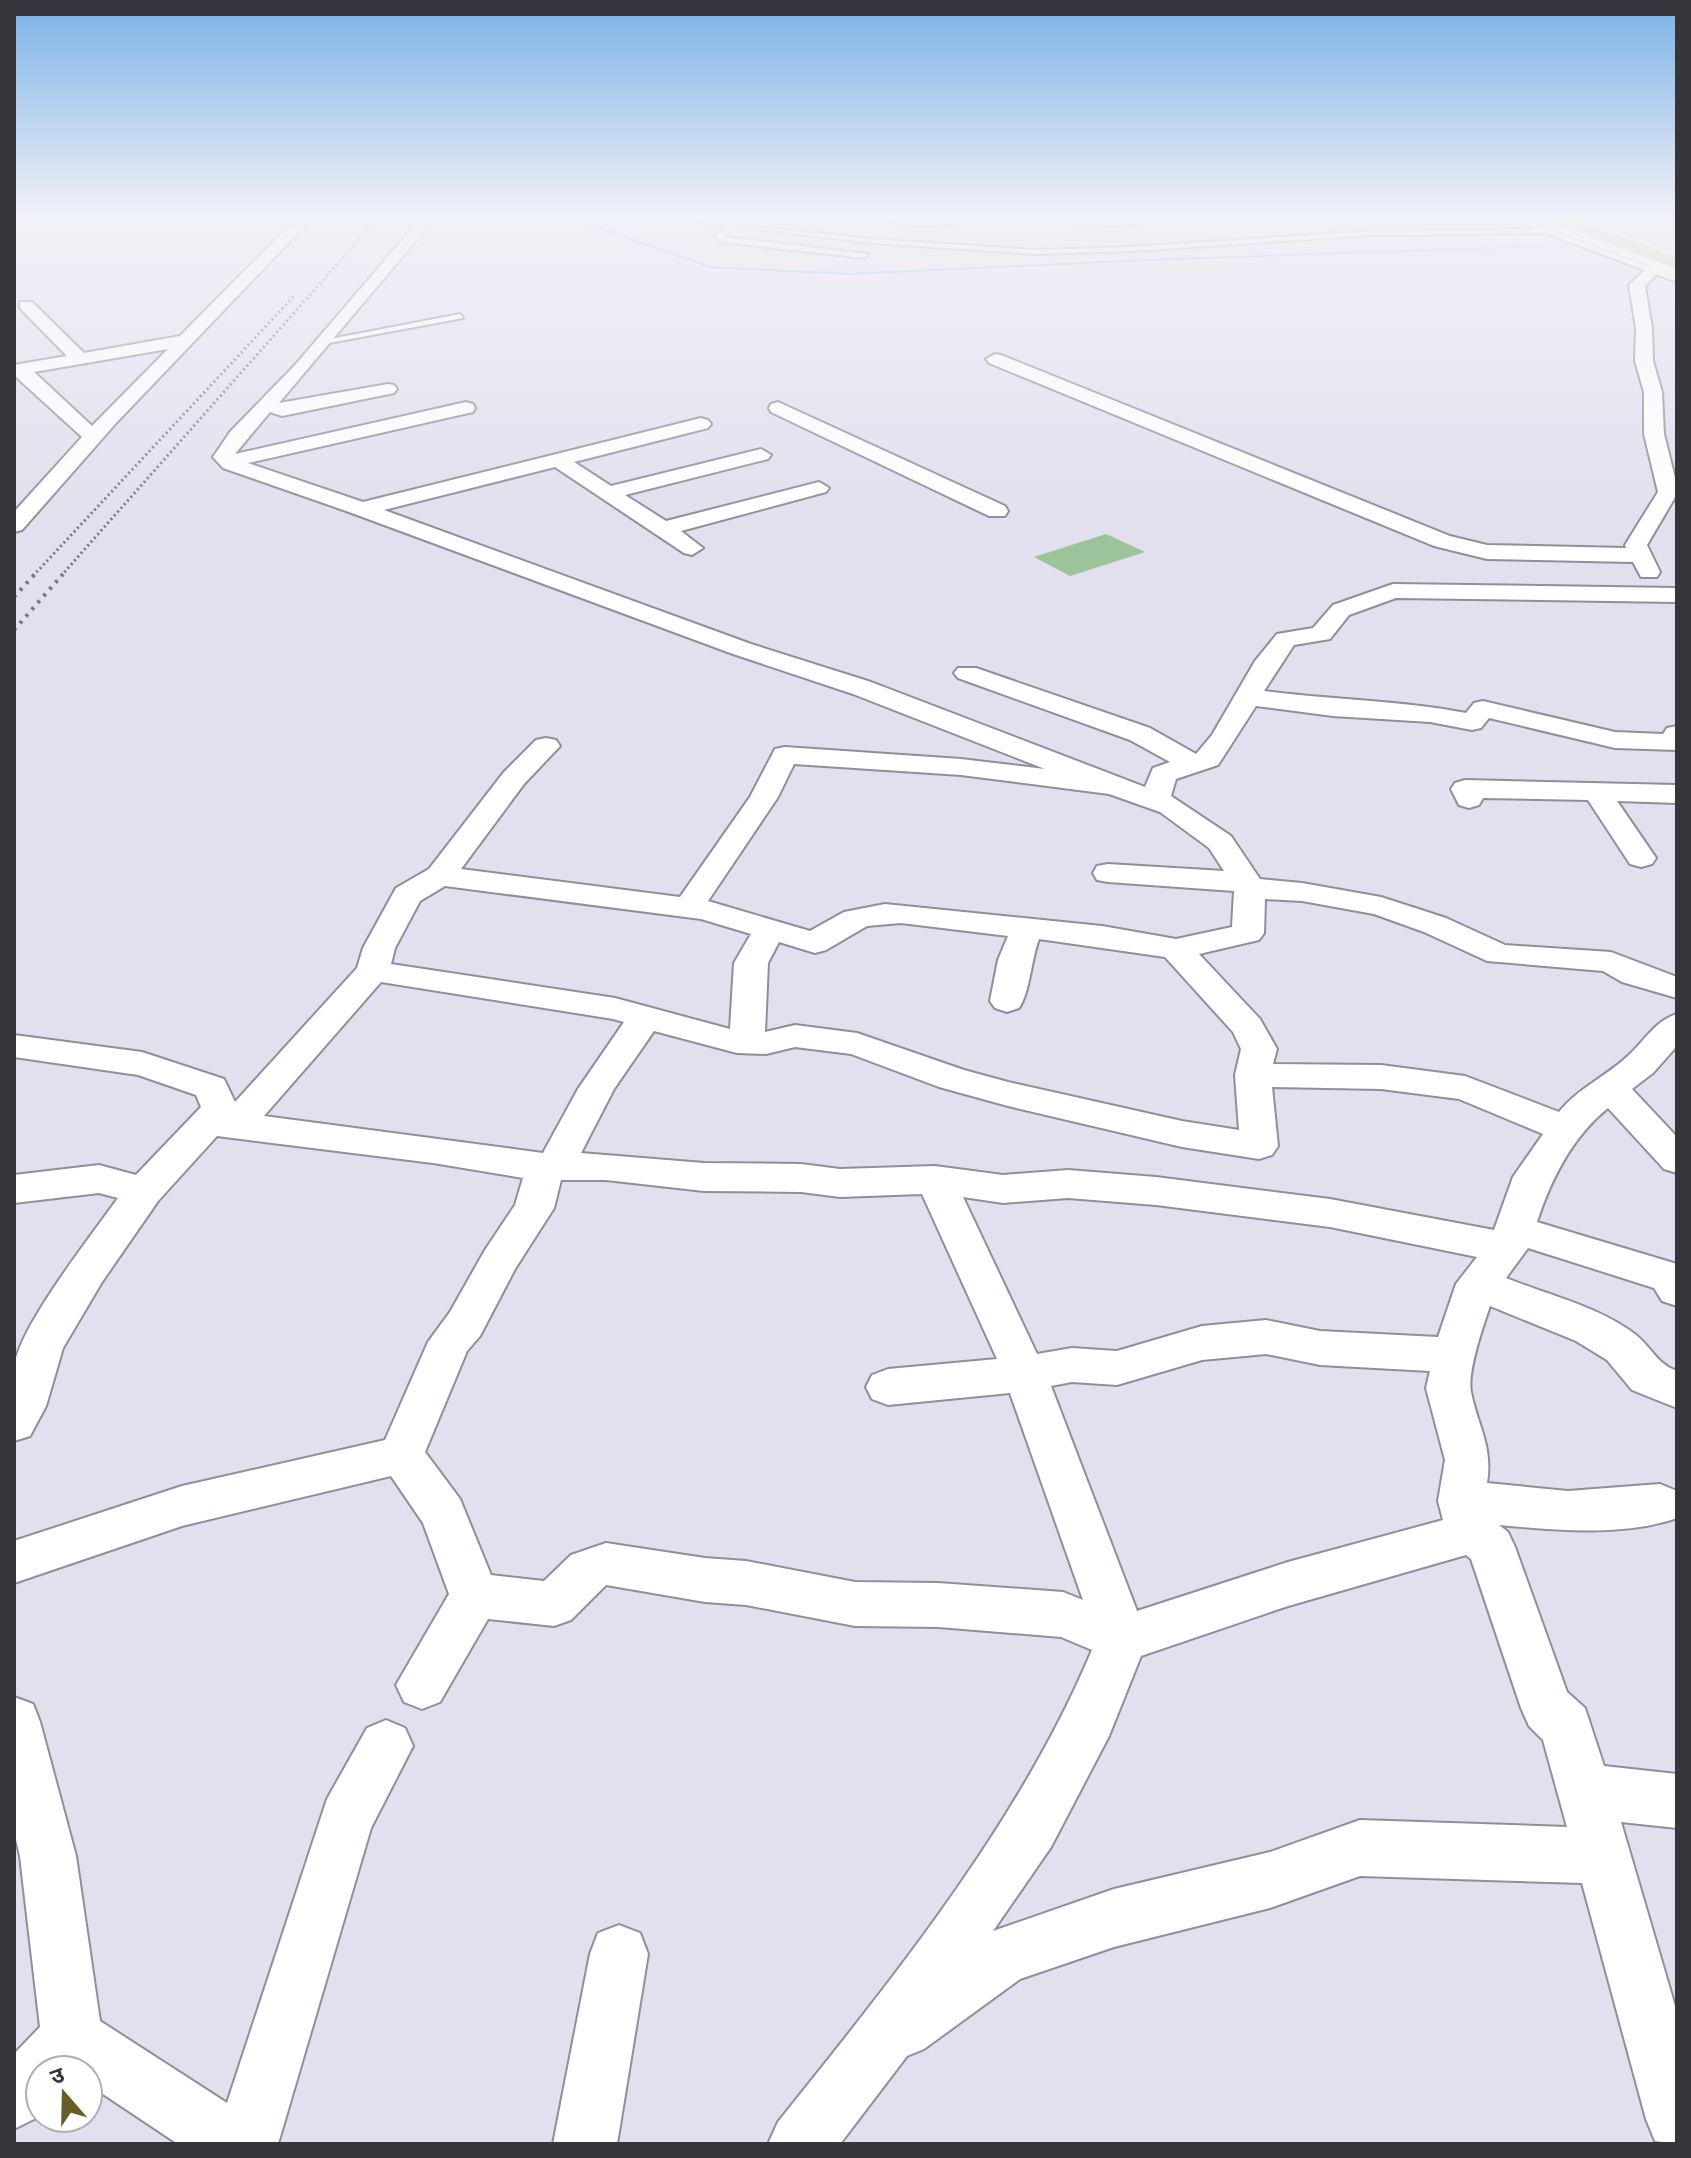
<svg xmlns="http://www.w3.org/2000/svg" width="1691" height="2158" viewBox="0 0 1691 2158" font-family="Manrope,'Noto Sans Devanagari',sans-serif">
  <style>
    .green { fill: #9dc39a }
    .lines { fill: none; stroke-linecap: round; stroke-linejoin: round }
    .stream { fill: #76b0e6; fill-rule: evenodd }
    .service-casing { stroke: #908e9b; stroke-width: 4 }
    .minor-casing { stroke: #908e9b; stroke-width: 4 }
    .tertiary-casing { stroke: #908e9b; stroke-width: 4 }
    .trunk-casing { stroke: #fff; stroke-width: 4 }
    .service { fill: #fff; fill-rule: evenodd }
    .minor { fill: #fff; fill-rule: evenodd }
    .tertiary { fill: #fff; fill-rule: evenodd }
    .trunk { fill: #d7c68c; fill-rule: evenodd }
    .rail-far1 { stroke: #7a7982; stroke-width: 3; stroke-dasharray: 2 3; stroke-linecap: butt }
    .rail { stroke: #7a7982; stroke-width: 4; stroke-dasharray: 3 6; stroke-linecap: butt }
  </style>
  <rect width="100%" height="100%" fill="#e2dfee"/>
  <path class="green" d="M1106,534L1145,552L1070,576L1034,557Z"/>
  <g class="lines">
    <path class="stream" d="M566,218H572L711,266L849,273L1169,258L1567,245L1569,246L1169,260L849,275L710,268Z"/>
    <g class="service-casing">
      <g id="service">
        <path d="M676,218L872,239L1035,250L1132,247L1372,231L1535,229L1509,218H1518L1677,277V282L1545,233L1372,235L1132,251L1035,254L872,243L737,227L723,237L868,254L865,258L720,242L715,236L729,226Z"/>
        <path d="M460,314L463,318L324,344L320,341Z"/>
      </g>
    </g>
    <g class="minor-casing">
      <g id="minor">
        <path d="M297,218H312L116,423L22,530L14,532V512L82,437L14,375V365L67,356L20,308V302H32L84,353L180,336ZM168,349L92,426L34,372Z"/>
        <path d="M421,218H435L279,403L388,384L394,385L397,389L394,393L282,416L270,412L235,454L466,402L473,404L475,408L473,412L248,463L363,502L701,418L708,420L711,424L708,428L574,462L611,486L761,449L771,455L768,459L625,495L666,521L819,482L829,488L826,492L681,531L703,548L692,555L684,553L555,467L384,510L751,644L871,682L1145,787L1153,768L1170,762L1130,740L958,678L954,673L958,668H976L1150,728L1196,754L1212,735L1255,661L1277,634L1313,628L1333,605L1393,584L1677,588V602L1396,598L1349,615L1330,639L1294,645L1264,691C1331,700 1399,700 1466,713L1474,703L1483,701L1615,732L1663,734L1667,728L1677,726V750L1615,748L1489,718L1481,728L1472,730L1430,722L1333,716L1256,706L1218,765L1176,779L1171,796L1231,836L1260,879L1302,883L1381,897L1446,918L1505,945L1611,952L1677,977V998L1622,982L1603,971L1487,961L1424,932L1374,914L1302,901L1265,899L1264,933L1259,940L1199,954L1260,1019L1277,1049L1273,1064L1381,1065L1465,1076L1559,1112C1578,1088 1607,1076 1629,1055C1644,1041 1656,1020 1677,1014V1046L1653,1073L1632,1089L1677,1137V1173L1664,1169L1608,1108C1572,1137 1551,1179 1537,1222L1677,1264V1306L1662,1301L1654,1288L1528,1248L1506,1278C1548,1295 1600,1307 1636,1335C1652,1348 1657,1364 1677,1371V1408L1632,1390L1607,1360L1576,1341L1490,1306C1483,1326 1467,1372 1471,1392C1478,1427 1493,1446 1487,1483L1568,1491L1660,1484L1677,1491V1518C1623,1537 1554,1530 1499,1525L1508,1532L1515,1547L1567,1692L1585,1708L1604,1766L1677,1774V1828L1621,1822L1677,2013V2144L1655,2141L1646,2119L1582,1883L1360,1876L1270,1908L1114,1947L1020,1979L924,2049L907,2056L840,2144H768L778,2122C894,1977 1020,1822 1092,1650L1061,1637L938,1627L855,1626L746,1605L705,1602L606,1585L571,1620L554,1626L488,1619L440,1702L422,1709L404,1702L396,1685L449,1594L423,1523L391,1476L182,1526L14,1583V1541L182,1486L385,1440L428,1342L450,1312L485,1250L515,1205L523,1178L433,1163L217,1136L158,1201L102,1282L63,1348L46,1406L30,1436L14,1441C14,1417 11,1390 14,1367C20,1325 92,1235 118,1198L99,1193L14,1203V1175L99,1165L136,1175L201,1107L196,1095L138,1075L14,1057V1035L142,1052L224,1079L235,1102L357,968L363,948L396,888L429,869L504,772L536,740L546,738L556,740L560,746L524,784L461,869L680,897L750,797L775,749L785,747L961,759L1045,769L853,694L733,654L349,512L223,468L213,457L230,432L296,364ZM794,764L961,775L1109,794L1160,812L1209,848L1224,871L1108,864L1097,866L1093,873L1097,880L1108,882L1234,891L1232,927L1176,939L1102,926L885,904L844,912L810,931L708,901L778,797ZM445,886L701,919L751,934L734,963L730,1029L615,998L391,964L395,948L420,901ZM901,923L1008,936L998,960L990,1001L995,1008L1007,1012L1019,1008C1030,992 1031,960 1039,939L1165,957L1233,1032L1241,1049L1235,1075L1239,1130L1182,1121L1008,1082L964,1070L857,1033L795,1025L765,1032L768,963L779,942L815,953L826,950L867,926ZM381,982L613,1019L624,1022L578,1089L543,1153L264,1116ZM654,1031L737,1053L766,1054L795,1047L851,1054L939,1087L1008,1106L1182,1147L1259,1159L1272,1155L1278,1146L1272,1087L1381,1089L1459,1099L1543,1134L1513,1177L1494,1230L1330,1199L1156,1177L1068,1170L1003,1175L935,1166L840,1169L801,1164L704,1163L581,1153L614,1089ZM561,1180H606L704,1191L801,1192L840,1197L922,1194L997,1359L888,1369L872,1375L866,1387L872,1399L888,1405L1010,1393L1083,1600L1063,1592L938,1583L855,1582L746,1561L705,1558L606,1543L571,1555L544,1581L491,1575L460,1499L425,1452L467,1351L480,1336L515,1269L554,1208ZM963,1197L1003,1203L1068,1198L1156,1205L1330,1227L1477,1257L1456,1284L1438,1337L1320,1331L1266,1320L1202,1326L1117,1351L1072,1348L1037,1354ZM1266,1354L1320,1365L1430,1371L1426,1388L1445,1460L1438,1501L1443,1520L1288,1562L1137,1611L1051,1386L1072,1382L1117,1385L1202,1360ZM1466,1555L1471,1559L1521,1708L1529,1726L1543,1740L1567,1827L1360,1820L1270,1852L1114,1889L993,1931L1051,1847L1109,1736L1141,1656L1288,1606Z"/>
        <path d="M884,218H968C953,228 899,229 884,218Z"/>
        <path d="M1065,218H1157C1143,228 1079,228 1065,218Z"/>
        <path d="M1677,260V270L1657,274L1645,286L1652,328L1653,361L1662,392L1664,434L1677,486V494L1647,545L1660,572L1657,577H1641L1633,562L1487,559L1434,546L989,363L986,359L995,354L1001,355L1450,536L1487,545L1626,548L1625,545L1658,492L1644,434V392L1635,361L1636,328L1629,285L1647,268Z"/>
        <path d="M778,402L1005,506L1008,511L1005,516H989L771,412L769,408L771,404Z"/>
        <path d="M1465,780L1677,785V803L1617,801L1656,858L1652,864L1641,867L1630,864L1588,800L1483,798L1479,805L1469,808L1459,805L1451,789L1455,783Z"/>
        <path d="M14,1697L33,1704L40,1722L76,1856L100,2021L227,2103L327,1799L367,1728L386,1720L405,1728L413,1746L371,1828L278,2144H178L88,2084V2070H40V2116L14,2129V2054L40,2027L20,1856L14,1831Z"/>
        <path d="M619,1925L640,1933L648,1954L617,2144H553L590,1954L598,1933Z"/>
      </g>
    </g>
    <g class="tertiary-casing">
      <path id="tertiary" d="M1531,218H1554L1677,265V277L1533,222Z"/>
    </g>
    <g class="trunk-casing">
      <path id="trunk" d="M1550,218H1573L1677,257V269L1552,222Z"/>
    </g>
    <use href="#service" class="service"/>
    <use href="#minor" class="minor"/>
    <use href="#tertiary" class="tertiary"/>
    <use href="#trunk" class="trunk"/>
    <g class="rail-far1">
      <path d="M33,576L294,296"/>
      <path d="M61,576L378,218"/>
    </g>
    <g class="rail">
      <path d="M14,597L35,574"/>
      <path d="M14,630L63,574"/>
    </g>
  </g>
  <linearGradient id="sky" x2="0" y2="1"><stop stop-color="#7ab2e7"/><stop offset="0.42" stop-color="#f2f1f7"/><stop offset="1" stop-color="#f2f1f7" stop-opacity="0"/></linearGradient>
  <rect width="1691" height="520" fill="url(#sky)"/>
  <rect width="1691" height="2158" fill="none" stroke="#36353b" stroke-width="32"/>
  <g transform="translate(64 2094) rotate(340)"><circle r="38" fill="#ffffff" stroke="#afaeb1" stroke-width="2"/>
  <path d="M0-6L14 30L0 20L-14 30Z" fill="#6a5c29"/>
  <text y="-12" font-size="22" font-weight="bold" text-anchor="middle" fill="#36353b">उ</text>
  </g>
</svg>
